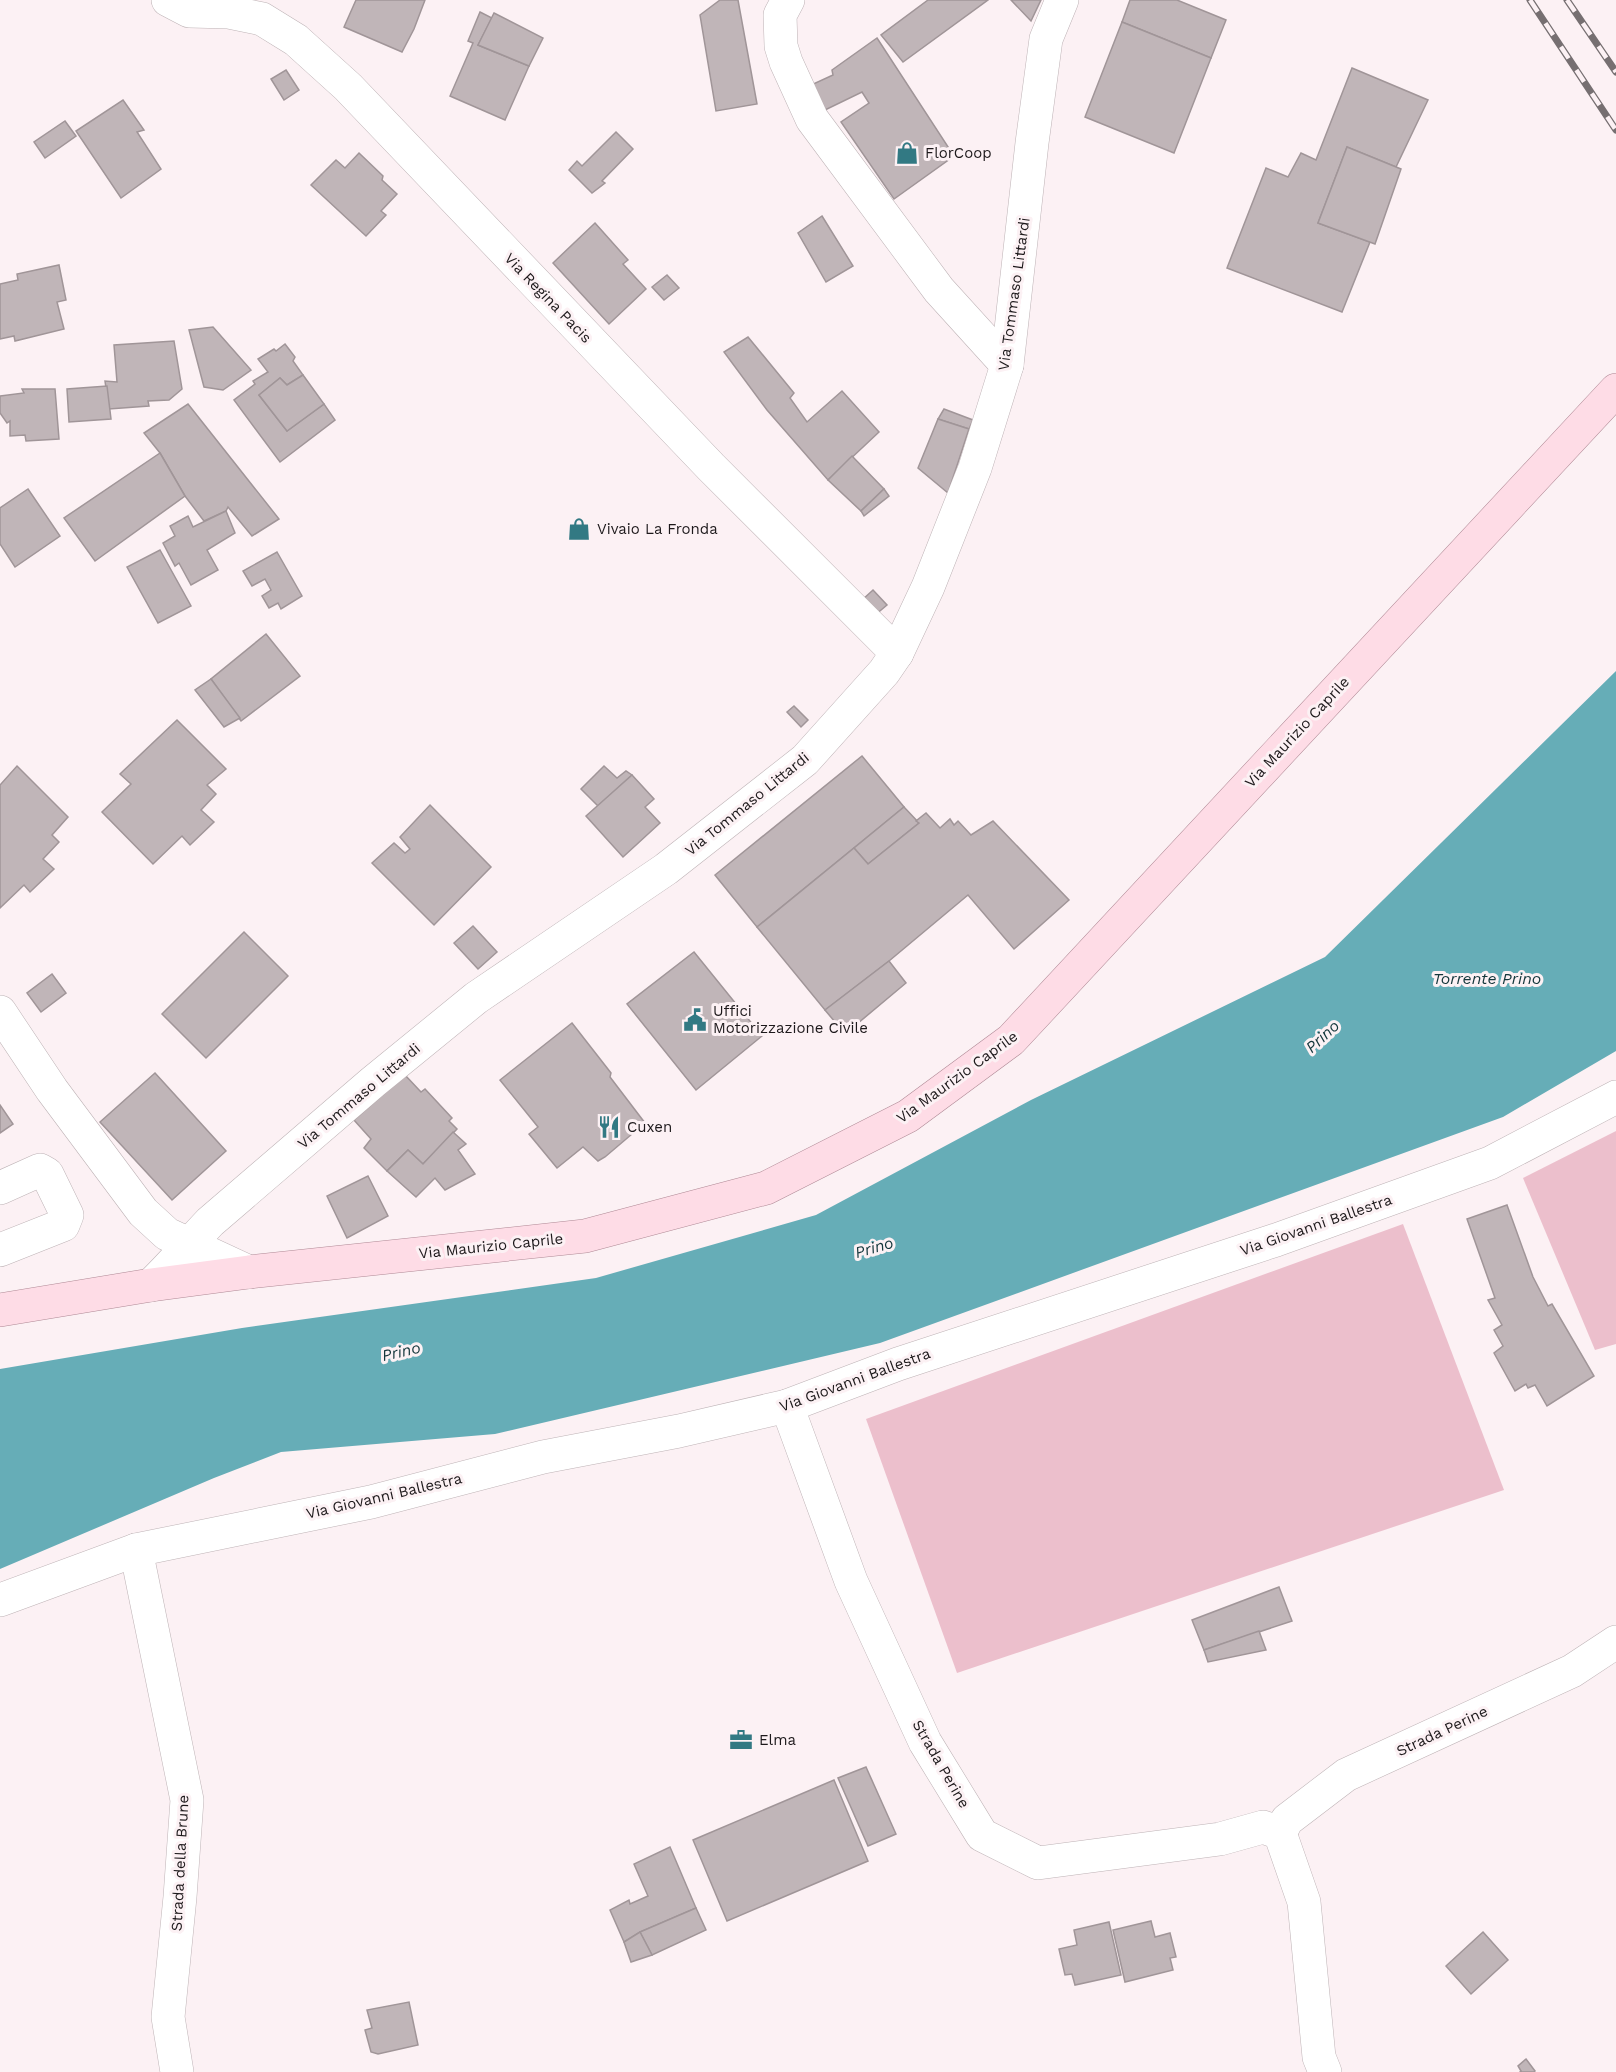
<svg xmlns="http://www.w3.org/2000/svg" width="1616" height="2072" viewBox="0 0 1616 2072" font-family="'Work Sans',sans-serif">
  <style>
    .green { fill: #ecbfcc }
    .water { fill: #66adb7 }
    .building { fill: #c0b5b8; stroke: #a09598; stroke-width: 1.5 }
    .lines { fill: none; stroke-linecap: round; stroke-linejoin: round }
    .minor-casing { stroke: #beb3b6; stroke-width: 34 }
    .major-casing { stroke: #af8995; stroke-width: 34 }
    .minor { stroke: #fff; stroke-width: 33 }
    .major { stroke: #fedce6; stroke-width: 33 }
    .rail-casing { stroke: #766f71; stroke-width: 7 }
    .rail { stroke: #fcf1f4; stroke-width: 4.5; stroke-dasharray: 14; stroke-linecap: butt }
    .labels { text-anchor: middle; stroke-width: 6; stroke-linejoin: round; paint-order: stroke }
    .poi-label { font-size: 15px; fill: #1d191b; stroke: #fcf1f4; text-anchor: start }
    .street-label { font-size: 15px; fill: #1d191b; stroke: #fcf1f4 }
    .water-label { font-size: 16px; font-style: italic; fill: #13363b; stroke: #fcf1f4 }
  </style>
  <rect width="100%" height="100%" fill="#fcf1f4"/>
  <g class="green">
    <path d="M1616,1131V1344L1595,1350L1523,1178Z"/>
    <path d="M1403,1224L1504,1490L957,1673L866,1419Z"/>
  </g>
  <path class="water" d="M1616,671V1051L1503,1117L880,1343L495,1434L281,1452L214,1478L0,1569V1369L242,1328L596,1278L816,1215L1031,1100L1325,957Z"/>
  <g class="building">
    <path d="M356,0H425L414,29L402,52L344,27Z"/>
    <path d="M720,0H738L757,104L716,111L700,15Z"/>
    <path d="M928,0H988L903,62L881,35Z"/>
    <path d="M1011,0H1041L1031,21Z"/>
    <path d="M1130,0H1177L1226,20L1211,58L1122,22Z"/>
    <path d="M480,12L492,18L478,45L529,66L505,120L450,96L473,43L468,41Z"/>
    <path d="M494,13L543,38L529,66L478,45Z"/>
    <path d="M1122,22L1211,58L1174,153L1085,117Z"/>
    <path d="M877,38L954,156L894,199L841,122L869,103L862,92L825,110L811,85L833,75L832,70Z"/>
    <path d="M1352,68L1428,100L1396,167L1347,147L1318,223L1370,242L1342,312L1227,268L1266,168L1288,177L1301,153L1316,160Z"/>
    <path d="M286,70L299,90L284,100L271,79Z"/>
    <path d="M123,100L144,130L137,132L161,169L121,198L76,131Z"/>
    <path d="M65,121L76,136L45,158L34,142Z"/>
    <path d="M616,132L633,149L602,181L605,183L592,193L569,170L577,161L582,166Z"/>
    <path d="M1347,147L1401,169L1375,244L1318,223Z"/>
    <path d="M359,153L383,176L382,180L397,194L381,211L386,215L366,236L311,185L336,160L345,168Z"/>
    <path d="M822,216L853,266L826,282L798,233Z"/>
    <path d="M595,223L628,260L623,264L646,289L609,324L553,263Z"/>
    <path d="M59,265L66,300L57,302L64,329L15,341L14,336L0,339V284L18,280L17,274Z"/>
    <path d="M667,275L679,288L664,300L652,287Z"/>
    <path d="M213,327L251,370L223,390L204,387L189,330Z"/>
    <path d="M748,337L794,393L790,398L807,422L842,391L879,432L828,480L767,410L724,352Z"/>
    <path d="M174,341L182,389L169,400L148,401L149,406L109,409L105,381L117,382L114,345Z"/>
    <path d="M285,344L295,357L293,361L303,375L287,385L280,378L259,395L287,431L324,404L335,420L280,462L234,400L255,384L253,381L268,372L258,359L274,349L276,351Z"/>
    <path d="M303,375L324,404L287,431L259,395L280,378L287,385Z"/>
    <path d="M107,386L111,419L69,422L67,389Z"/>
    <path d="M22,389H55L59,439L26,441L25,435L10,436V421L7,423L0,413V396L24,393Z"/>
    <path d="M188,404L279,519L252,536L228,507L226,511L204,521L185,496L160,453L144,433Z"/>
    <path d="M944,409L973,420L969,429L938,419Z"/>
    <path d="M938,419L969,429L948,493L918,468Z"/>
    <path d="M160,453L185,496L95,561L64,518Z"/>
    <path d="M852,456L884,489L861,511L828,480Z"/>
    <path d="M28,489L60,536L15,567L0,544V508Z"/>
    <path d="M884,489L889,496L864,516L861,511Z"/>
    <path d="M226,511L235,533L207,550L218,570L191,585L179,563L175,566L163,543L175,536L170,526L188,516L193,527Z"/>
    <path d="M160,550L191,606L158,623L127,567Z"/>
    <path d="M277,552L302,596L281,609L278,603L269,608L262,596L271,590L265,579L252,586L243,571Z"/>
    <path d="M873,590L887,605L874,616L861,601Z"/>
    <path d="M266,634L300,676L241,721L211,679Z"/>
    <path d="M211,679L240,718L224,727L195,690Z"/>
    <path d="M794,706L808,720L801,727L787,712Z"/>
    <path d="M177,720L226,769L207,785L216,794L201,810L214,822L190,845L182,836L153,864L102,812L131,784L120,774Z"/>
    <path d="M862,756L904,807L757,927L715,875Z"/>
    <path d="M17,766L68,817L52,835L59,842L43,859L54,869L30,892L24,885L0,908V785Z"/>
    <path d="M604,766L617,778L626,771L632,775L598,806L581,789Z"/>
    <path d="M632,775L654,799L645,807L660,823L623,857L586,816Z"/>
    <path d="M430,805L491,867L434,925L372,863L394,843L405,853L410,849L400,837Z"/>
    <path d="M904,807L919,823L868,864L854,848Z"/>
    <path d="M926,813L940,828L950,819L954,825L958,821L971,835L993,821L1069,900L1014,949L968,895L889,961L825,1010L757,927L854,848L868,864L919,823L916,821Z"/>
    <path d="M473,926L497,952L478,969L454,943Z"/>
    <path d="M244,932L288,976L206,1058L162,1014Z"/>
    <path d="M694,952L762,1036L696,1090L627,1004Z"/>
    <path d="M889,961L906,983L845,1034L825,1010Z"/>
    <path d="M52,974L66,993L41,1012L27,993Z"/>
    <path d="M572,1023L611,1073L610,1077L645,1123L605,1157L598,1161L583,1147L557,1168L529,1134L538,1127L500,1080Z"/>
    <path d="M155,1073L226,1151L172,1200L100,1122Z"/>
    <path d="M405,1075L421,1092L425,1089L452,1118L449,1121L457,1129L423,1164L408,1150L387,1171L364,1148L371,1139L354,1120Z"/>
    <path d="M0,1105L13,1124L0,1133Z"/>
    <path d="M453,1132L466,1144L458,1150L475,1174L445,1190L435,1178L416,1197L387,1171L408,1150L423,1164Z"/>
    <path d="M368,1176L388,1216L347,1238L327,1196Z"/>
    <path d="M1507,1205L1533,1277L1548,1306L1552,1304L1594,1376L1547,1406L1535,1385L1528,1388L1526,1384L1515,1391L1494,1353L1503,1346L1494,1330L1502,1325L1488,1300L1495,1298L1467,1219Z"/>
    <path d="M1279,1587L1292,1621L1204,1650L1192,1620Z"/>
    <path d="M1259,1631L1266,1650L1208,1662L1204,1650Z"/>
    <path d="M866,1767L896,1834L868,1846L838,1778Z"/>
    <path d="M834,1780L868,1861L727,1921L693,1840Z"/>
    <path d="M670,1847L696,1908L640,1932L624,1942L610,1910L629,1900L630,1904L648,1896L634,1864Z"/>
    <path d="M696,1908L706,1930L652,1955L640,1932Z"/>
    <path d="M1151,1921L1155,1937L1170,1933L1176,1957L1170,1958L1173,1970L1125,1982L1113,1930Z"/>
    <path d="M1109,1922L1121,1975L1075,1985L1072,1974L1065,1975L1059,1949L1077,1945L1074,1930Z"/>
    <path d="M640,1932L652,1955L631,1962L624,1942Z"/>
    <path d="M1483,1932L1508,1960L1471,1994L1446,1966Z"/>
    <path d="M409,2002L418,2045L378,2054L371,2052L365,2030L372,2028L367,2010Z"/>
    <path d="M1526,2059L1535,2071L1534,2072H1520L1521,2071L1518,2066Z"/>
  </g>
  <g class="lines">
    <g class="minor-casing">
      <g id="minor">
        <path d="M168,0L189,11L229,12L262,19L296,40L348,87L711,467L897,653"/>
        <path d="M788,0L780,15L781,46L786,62L812,119L939,290L1007,365"/>
        <path d="M0,1012L52,1090L143,1212L167,1234L249,1272"/>
        <path d="M0,1188L40,1170L47,1174L67,1215L63,1225L0,1250"/>
        <path d="M151,1285C172,1265 190,1243 210,1222L373,1082L476,998L666,869L805,760L884,672L897,653L928,587L975,468L1007,365L1032,143L1046,39L1062,0"/>
        <path d="M787,1406L851,1581L925,1742L982,1835L1038,1863L1220,1839L1263,1827L1280,1833L1304,1902L1319,2057L1325,2072"/>
        <path d="M136,1550L187,1800L180,1897L168,2017L177,2072"/>
        <path d="M0,1600L136,1550L371,1502L543,1457L679,1431L787,1406L898,1364L1276,1240L1490,1163L1616,1097"/>
        <path d="M1280,1833L1287,1820L1346,1775L1572,1671L1616,1642"/>
      </g>
    </g>
    <g class="major-casing">
      <path id="major" d="M0,1310L151,1285L249,1272L585,1236L766,1188L908,1116L1011,1040L1616,390"/>
    </g>
    <use href="#minor" class="minor"/>
    <use href="#major" class="major"/>
    <g class="rail-casing">
      <g id="rail">
        <path d="M1530,0L1616,130"/>
        <path d="M1567,0L1616,72"/>
      </g>
    </g>
    <use href="#rail" class="rail"/>
  </g>
  <defs>
    <g id="shop-bare" transform="scale(1.8)"><path d="M-5-2.5h2.3a2.7 3.5 0 0 1 5.4 0H5L5.5 6h-11ZM-1.5-2.5h3a1.5 2.3 0 0 0-3 0Z" fill="#327983" stroke="#fcf1f4" stroke-width="2.5" paint-order="stroke"/></g>
    <g id="civic-bare" transform="scale(1.8)"><path d="M-.6-6.5H3V-4.5H.6V-3L4-1V1h2V6H-6V1h2V-1L-.6-3ZM-1.2 2.5V6h2.4V2.5Z" fill="#327983" stroke="#fcf1f4" stroke-width="2.5" paint-order="stroke"/></g>
    <g id="restaurant-bare" transform="scale(1.8)"><path d="M-5-6h1v4h1v-4h1v4h1v-4h1v5L-1.5 .5V6h-2V.5L-5-1ZM5-6V6H3V1.5H1.5Q1.5-4 5-6Z" fill="#327983" stroke="#fcf1f4" stroke-width="2.5" paint-order="stroke"/></g>
    <g id="office-bare" transform="scale(1.8)"><path d="M-6-3h4V-5.5h4V-3h4V5H-6ZM-1-4.5V-3h2v-1.5ZM-6 0V1H6V0Z" fill="#327983" stroke="#fcf1f4" stroke-width="2.5" paint-order="stroke"/></g>
  </defs>
  <g fill-rule="evenodd">
    <use href="#shop-bare" x="907" y="153"/>
    <use href="#shop-bare" x="579" y="529"/>
    <use href="#civic-bare" x="695" y="1020"/>
    <use href="#restaurant-bare" x="609" y="1127"/>
    <use href="#office-bare" x="741" y="1740"/>
  </g>
  <g class="labels">
    <g class="poi-label">
      <text x="925" y="158">FlorCoop</text>
      <text x="597" y="534">Vivaio La Fronda</text>
      <text x="713" y="1016">Uffici<tspan x="713" dy="17">Motorizzazione Civile</tspan></text>
      <text x="627" y="1132">Cuxen</text>
      <text x="759" y="1745">Elma</text>
    </g>
    <g class="street-label">
      <text transform="translate(1014 294) rotate(-82)" y="5">Via Tommaso Littardi</text>
      <text transform="translate(548 298) rotate(46)" y="5">Via Regina Pacis</text>
      <text transform="translate(1297 732) rotate(-47)" y="5">Via Maurizio Caprile</text>
      <text transform="translate(747 804) rotate(-39)" y="5">Via Tommaso Littardi</text>
      <text transform="translate(957 1077) rotate(-36)" y="5">Via Maurizio Caprile</text>
      <text transform="translate(359 1096) rotate(-40)" y="5">Via Tommaso Littardi</text>
      <text transform="translate(1316 1225) rotate(-19)" y="5">Via Giovanni Ballestra</text>
      <text transform="translate(491 1246) rotate(-6)" y="5">Via Maurizio Caprile</text>
      <text transform="translate(855 1380) rotate(-20)" y="5">Via Giovanni Ballestra</text>
      <text transform="translate(384 1496) rotate(-13)" y="5">Via Giovanni Ballestra</text>
      <text transform="translate(1442 1731) rotate(-25)" y="5">Strada Perine</text>
      <text transform="translate(941 1764) rotate(60)" y="5">Strada Perine</text>
      <text transform="translate(180 1863) rotate(-87)" y="5">Strada della Brune</text>
    </g>
    <g class="water-label">
      <text x="1487" y="984">Torrente Prino</text>
      <text transform="translate(1322 1036) rotate(-43)" y="6">Prino</text>
      <text transform="translate(874 1247) rotate(-16)" y="6">Prino</text>
      <text transform="translate(401 1351) rotate(-13)" y="6">Prino</text>
    </g>
  </g>
</svg>
